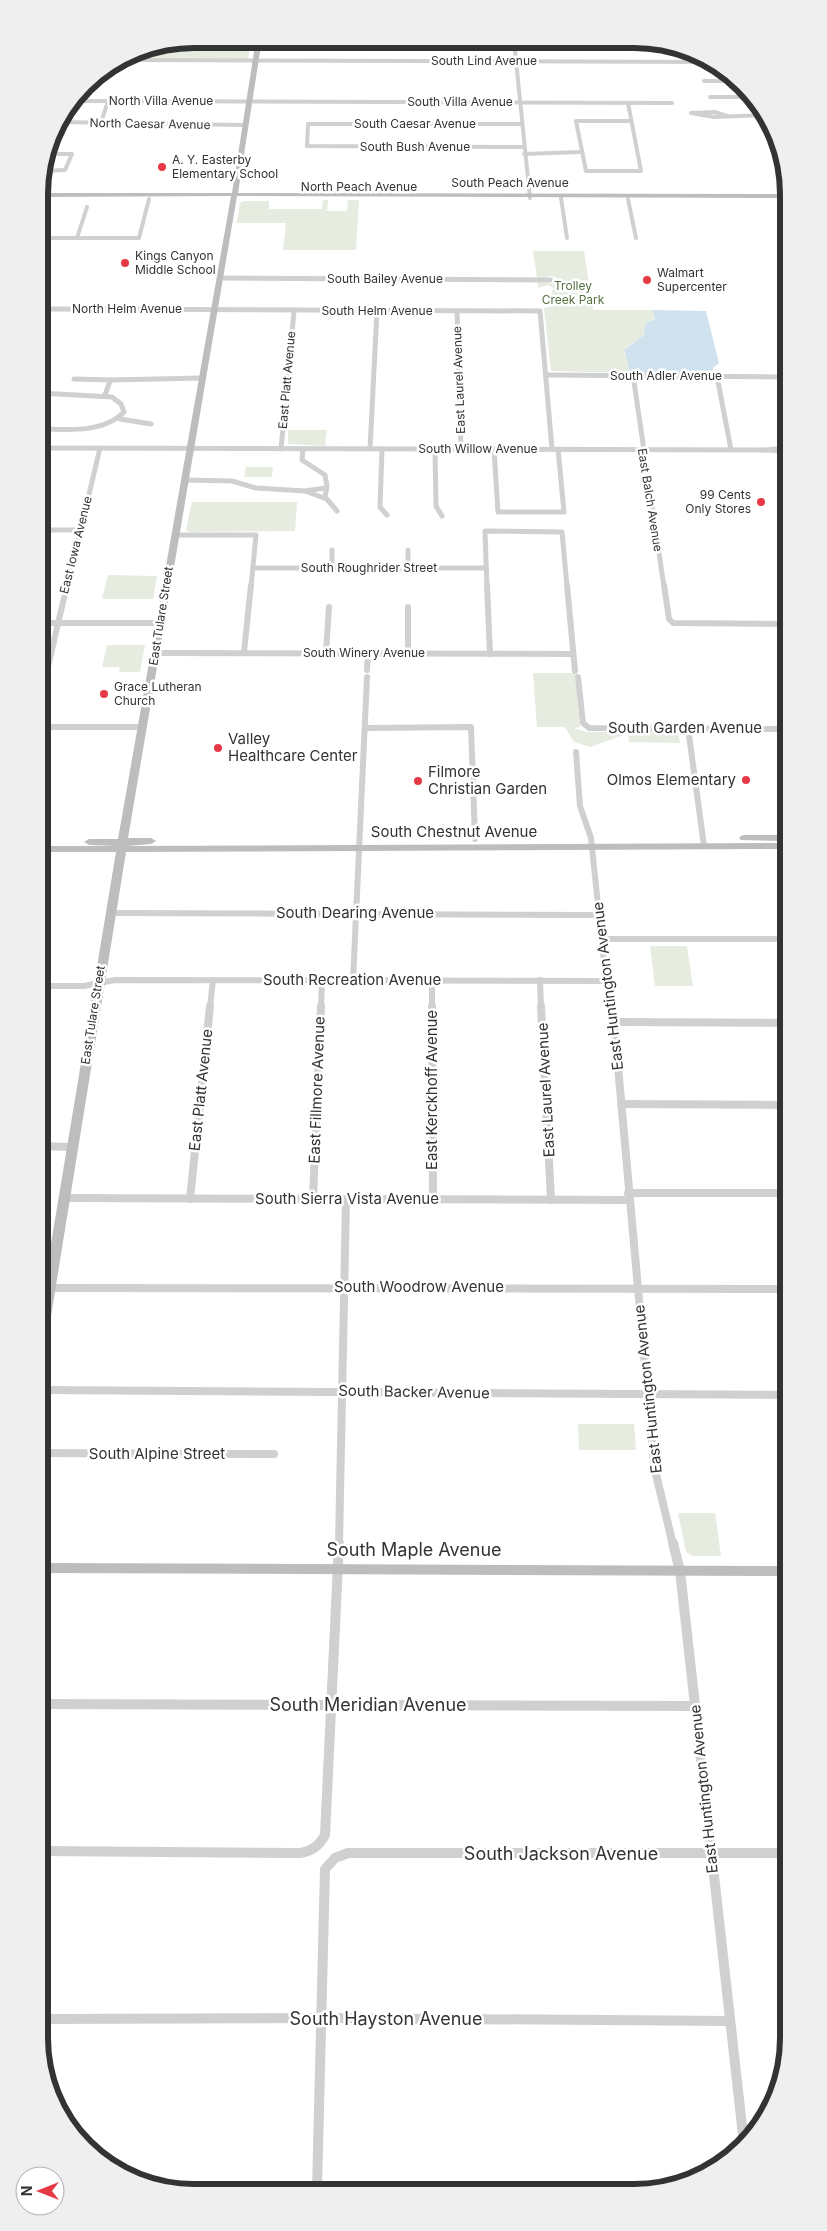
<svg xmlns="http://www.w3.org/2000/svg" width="827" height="2231" viewBox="0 0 827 2231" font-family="Inter,sans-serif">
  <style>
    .green { fill: #e6ecdf }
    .water { fill: #cfe2ee }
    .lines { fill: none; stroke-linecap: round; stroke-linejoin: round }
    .minor-far4 { stroke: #d0d0d0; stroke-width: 4 }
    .minor-far3 { stroke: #d0d0d0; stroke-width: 5 }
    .minor-far2 { stroke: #d0d0d0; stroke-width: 6 }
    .minor-far1 { stroke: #d0d0d0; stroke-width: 8 }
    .minor { stroke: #d0d0d0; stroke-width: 10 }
    .secondary { fill: #bdbdbd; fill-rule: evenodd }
    .poi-dot { fill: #e63946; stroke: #fff; stroke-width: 2 }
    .labels { text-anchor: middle; stroke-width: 5; stroke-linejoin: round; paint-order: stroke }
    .far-street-label { font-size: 12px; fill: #333; stroke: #fff }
    .far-poi-label { font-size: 12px; fill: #333; stroke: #fff; text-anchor: start }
    .far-park-label { font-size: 12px; fill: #56703f; stroke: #fff }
    .street-label { font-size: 15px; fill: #333; stroke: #fff }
    .poi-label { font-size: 15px; fill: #333; stroke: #fff; text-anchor: start }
    .near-street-label { font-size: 18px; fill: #333; stroke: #fff }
    .rim { fill: none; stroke: #333; stroke-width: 6 }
  </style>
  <rect width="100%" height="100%" fill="#fff"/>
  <g class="green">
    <path d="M182,41H251L248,60H123L135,50Z"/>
    <path d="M323,200H328L327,211H347L348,200H359L356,250H283L286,223H237L240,203L244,201H269V209H322Z"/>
    <path d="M533,251H584L593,310H653L655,319C645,320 648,328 644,335L627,347L624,352L630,373L551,371L544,308L550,307L554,301L552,291L555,289L548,285L538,288L537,281C545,282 556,287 561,280L552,276L537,278Z"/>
    <path d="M288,430H327L325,446L288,444Z"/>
    <path d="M246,467H273L272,477H244Z"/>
    <path d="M192,502H297L295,531L189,532L186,530Z"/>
    <path d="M108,575L157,576L153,599H102Z"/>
    <path d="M107,645H145L140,672H119L120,667H102Z"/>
    <path d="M533,673H575L580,727L574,728L587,732H621V736L590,747L574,742L565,727H537Z"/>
    <path d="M628,732H678L680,743L629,742Z"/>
    <path d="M650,946H687L693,986H655Z"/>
    <path d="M578,1424H634L636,1450H579Z"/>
    <path d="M678,1513H715L721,1556H692L686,1552Z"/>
  </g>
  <path class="water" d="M653,310L706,311L719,363L713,368L714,373H630L624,350L644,335L646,323L655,319Z"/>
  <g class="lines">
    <g class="minor-far4">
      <path d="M514,41L530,198"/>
      <path d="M125,60L713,62"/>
      <path d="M704,81H738"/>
      <path d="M710,97H753"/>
      <path d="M73,101L672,103"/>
      <path d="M628,103L641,171H586L576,121H631"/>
      <path d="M727,116L715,112L691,113L714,117L767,115"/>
      <path d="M57,122L244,125"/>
      <path d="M101,123L108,101"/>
      <path d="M522,124H308L307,146L523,147"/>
      <path d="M524,154L581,152"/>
      <path d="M43,171L65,170L72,154H47"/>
      <path d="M561,198L567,238"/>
      <path d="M628,199L636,238"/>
      <path d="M39,238H139L149,199"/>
      <path d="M77,238L87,207"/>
    </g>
    <g class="minor-far3">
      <path d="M220,278L551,280"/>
      <path d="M39,309L540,311L552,449"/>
      <path d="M457,311L461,449"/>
      <path d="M546,375L786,377"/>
      <path d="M633,375L664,587"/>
      <path d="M717,376L731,450"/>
      <path d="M74,379L111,380"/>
      <path d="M39,393L112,397L121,404L124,412C103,434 67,429 39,429"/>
      <path d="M104,396C108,391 107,385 111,380L202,378"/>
      <path d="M120,419L151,424"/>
      <path d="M39,446L43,444L47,431L44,430"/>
      <path d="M39,448L766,450"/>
      <path d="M786,448L766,450L786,451"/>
      <path d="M281,449L294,311"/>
      <path d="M303,449L302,460L325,475L327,486L325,497L337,511"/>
      <path d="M370,449L377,310"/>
      <path d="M382,449L380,507L387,515"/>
      <path d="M435,449L436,506L442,516"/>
      <path d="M494,449L498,512H564L558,449"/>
      <path d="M185,480L232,481L256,488L305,491"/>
      <path d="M324,498L305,491L325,488"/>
      <path d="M40,530H80"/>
      <path d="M175,535H256L251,587"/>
      <path d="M332,550V568"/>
      <path d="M408,550V568"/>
      <path d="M253,568H486"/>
      <path d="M67,587L100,448"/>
      <path d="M487,587L485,531L562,532L567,587"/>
    </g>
    <g class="minor-far2">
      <path d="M487,585L490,654"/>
      <path d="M567,585L575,671"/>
      <path d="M664,585L669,619L673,623L786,624"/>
      <path d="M408,607V654"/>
      <path d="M40,623H160"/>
      <path d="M244,652L251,585"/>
      <path d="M155,653L573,654"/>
      <path d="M326,653L329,607"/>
      <path d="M367,670L368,653"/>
      <path d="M578,677L583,723L589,728L786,729"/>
      <path d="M40,701L67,585"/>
      <path d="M40,727H142"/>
      <path d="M366,728L471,727L475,839"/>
      <path d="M688,728L704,846"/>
      <path d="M576,752L580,806L591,838L606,981L611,1007"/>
      <path d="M111,913L599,915"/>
      <path d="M602,939H786"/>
      <path d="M432,980V1007"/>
      <path d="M540,980L541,1007"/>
      <path d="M353,981L367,677"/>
      <path d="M40,986H84L115,980L606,981"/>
      <path d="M210,1007L213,980"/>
      <path d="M321,1007L322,981"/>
    </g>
    <g class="minor-far1">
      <path d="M432,1006L433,1199"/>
      <path d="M541,1006L551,1200"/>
      <path d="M611,1006L614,1022L654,1466L673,1545"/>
      <path d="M614,1022L786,1023"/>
      <path d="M621,1104L787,1105"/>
      <path d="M40,1146L72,1147"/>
      <path d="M628,1193H787"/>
      <path d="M65,1198L628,1200"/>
      <path d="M190,1199L210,1006"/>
      <path d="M313,1199L321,1006"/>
      <path d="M50,1288L787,1289"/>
      <path d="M41,1390L787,1395"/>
      <path d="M41,1453L274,1454"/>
      <path d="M339,1545L346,1200"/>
    </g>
    <g class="minor">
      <path d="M673,1543L680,1571L744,2144"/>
      <path d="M41,1704L695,1706"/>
      <path d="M41,1851L300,1853C312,1851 319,1846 325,1835L339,1543"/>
      <path d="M42,2019L322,2018L730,2021"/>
      <path d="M317,2189L325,1869L335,1858L348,1853H788"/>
    </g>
    <g class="secondary">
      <path d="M256,39H262L238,193L785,194V198L237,196L128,838H151L156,841L151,844L127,846L786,843V849L126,852L47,1341L45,1344L41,1345V1304L116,852H40V846H117L89,845L84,842L89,839H118L231,196L39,197V193H232Z"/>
      <path d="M744,835H786V841L741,840L739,838L741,836Z"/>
      <path d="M41,1563L787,1566V1576L41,1573Z"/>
    </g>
  </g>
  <g class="poi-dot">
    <circle cx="162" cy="167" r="5"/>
    <circle cx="125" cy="263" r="5"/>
    <circle cx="647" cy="280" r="5"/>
    <circle cx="761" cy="502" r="5"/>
    <circle cx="104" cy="694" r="5"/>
    <circle cx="218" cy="748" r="5"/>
    <circle cx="746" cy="780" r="5"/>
    <circle cx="418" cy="781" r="5"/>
  </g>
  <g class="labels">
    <g class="far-street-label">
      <text x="484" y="65">South Lind Avenue</text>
      <text x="161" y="105">North Villa Avenue</text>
      <text x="460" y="106">South Villa Avenue</text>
      <text transform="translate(150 124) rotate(1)" y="4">North Caesar Avenue</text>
      <text x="415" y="128">South Caesar Avenue</text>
      <text x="415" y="151">South Bush Avenue</text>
      <text x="510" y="187">South Peach Avenue</text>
      <text x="359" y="191">North Peach Avenue</text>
      <text x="385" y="283">South Bailey Avenue</text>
      <text x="127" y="313">North Helm Avenue</text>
      <text x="377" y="315">South Helm Avenue</text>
      <text x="666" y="380">South Adler Avenue</text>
      <text transform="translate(287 380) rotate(-85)" y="4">East Platt Avenue</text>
      <text transform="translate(459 380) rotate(-92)" y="4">East Laurel Avenue</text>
      <text x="478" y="453">South Willow Avenue</text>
      <text transform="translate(650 500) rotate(81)" y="4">East Balch Avenue</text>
      <text transform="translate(76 545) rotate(-76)" y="4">East Iowa Avenue</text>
      <text x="369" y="572">South Roughrider Street</text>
      <text transform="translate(161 616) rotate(-81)" y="4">East Tulare Street</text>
      <text x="364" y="657">South Winery Avenue</text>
      <text transform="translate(93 1015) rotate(-81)" y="4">East Tulare Street</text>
    </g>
    <g class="far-poi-label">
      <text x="172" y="164">A. Y. Easterby<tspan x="172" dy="14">Elementary School</tspan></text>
      <text x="135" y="260">Kings Canyon<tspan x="135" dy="14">Middle School</tspan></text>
      <text x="657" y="277">Walmart<tspan x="657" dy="14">Supercenter</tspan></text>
      <text x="751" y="499" text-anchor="end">99 Cents<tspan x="751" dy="14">Only Stores</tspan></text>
      <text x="114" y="691">Grace Lutheran<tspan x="114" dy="14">Church</tspan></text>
    </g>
    <g class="far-park-label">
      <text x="573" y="290">Trolley<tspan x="573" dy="14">Creek Park</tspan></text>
    </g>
    <g class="street-label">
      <text x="685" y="733">South Garden Avenue</text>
      <text x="454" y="837">South Chestnut Avenue</text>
      <text x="355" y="918">South Dearing Avenue</text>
      <text x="352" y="985">South Recreation Avenue</text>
      <text transform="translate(608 986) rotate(-97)" y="5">East Huntington Avenue</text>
      <text transform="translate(201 1090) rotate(-84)" y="5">East Platt Avenue</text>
      <text transform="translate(317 1090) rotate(-88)" y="5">East Fillmore Avenue</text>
      <text transform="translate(432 1090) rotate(-90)" y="5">East Kerckhoff Avenue</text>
      <text transform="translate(546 1090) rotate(-93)" y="5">East Laurel Avenue</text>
      <text x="347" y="1204">South Sierra Vista Avenue</text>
      <text x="419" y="1292">South Woodrow Avenue</text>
      <text transform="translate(648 1389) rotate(-96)" y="5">East Huntington Avenue</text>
      <text transform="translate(414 1392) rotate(1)" y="5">South Backer Avenue</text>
      <text x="157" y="1459">South Alpine Street</text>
      <text transform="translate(704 1789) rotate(-96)" y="5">East Huntington Avenue</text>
    </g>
    <g class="poi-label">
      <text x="228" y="744">Valley<tspan x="228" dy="17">Healthcare Center</tspan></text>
      <text x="428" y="777">Filmore<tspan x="428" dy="17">Christian Garden</tspan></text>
      <text x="736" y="785" text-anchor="end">Olmos Elementary</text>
    </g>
    <g class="near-street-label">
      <text x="414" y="1556">South Maple Avenue</text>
      <text x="368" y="1711">South Meridian Avenue</text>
      <text x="561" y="1860">South Jackson Avenue</text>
      <text x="386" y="2025">South Hayston Avenue</text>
    </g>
  </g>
  <path d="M0 0H827V2231H0ZM194 48H634A146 146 0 0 1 780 194V2038A146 146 0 0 1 634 2184H194A146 146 0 0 1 48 2038V194A146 146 0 0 1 194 48Z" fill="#efefef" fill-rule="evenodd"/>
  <path class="rim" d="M194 48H634A146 146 0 0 1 780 194V2038A146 146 0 0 1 634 2184H194A146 146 0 0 1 48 2038V194A146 146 0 0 1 194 48Z"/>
  <g transform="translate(40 2191) rotate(270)"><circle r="24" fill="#ffffff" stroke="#adadad"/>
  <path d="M0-4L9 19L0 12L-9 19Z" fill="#e63946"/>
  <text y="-8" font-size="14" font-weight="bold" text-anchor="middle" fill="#333333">N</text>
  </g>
</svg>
